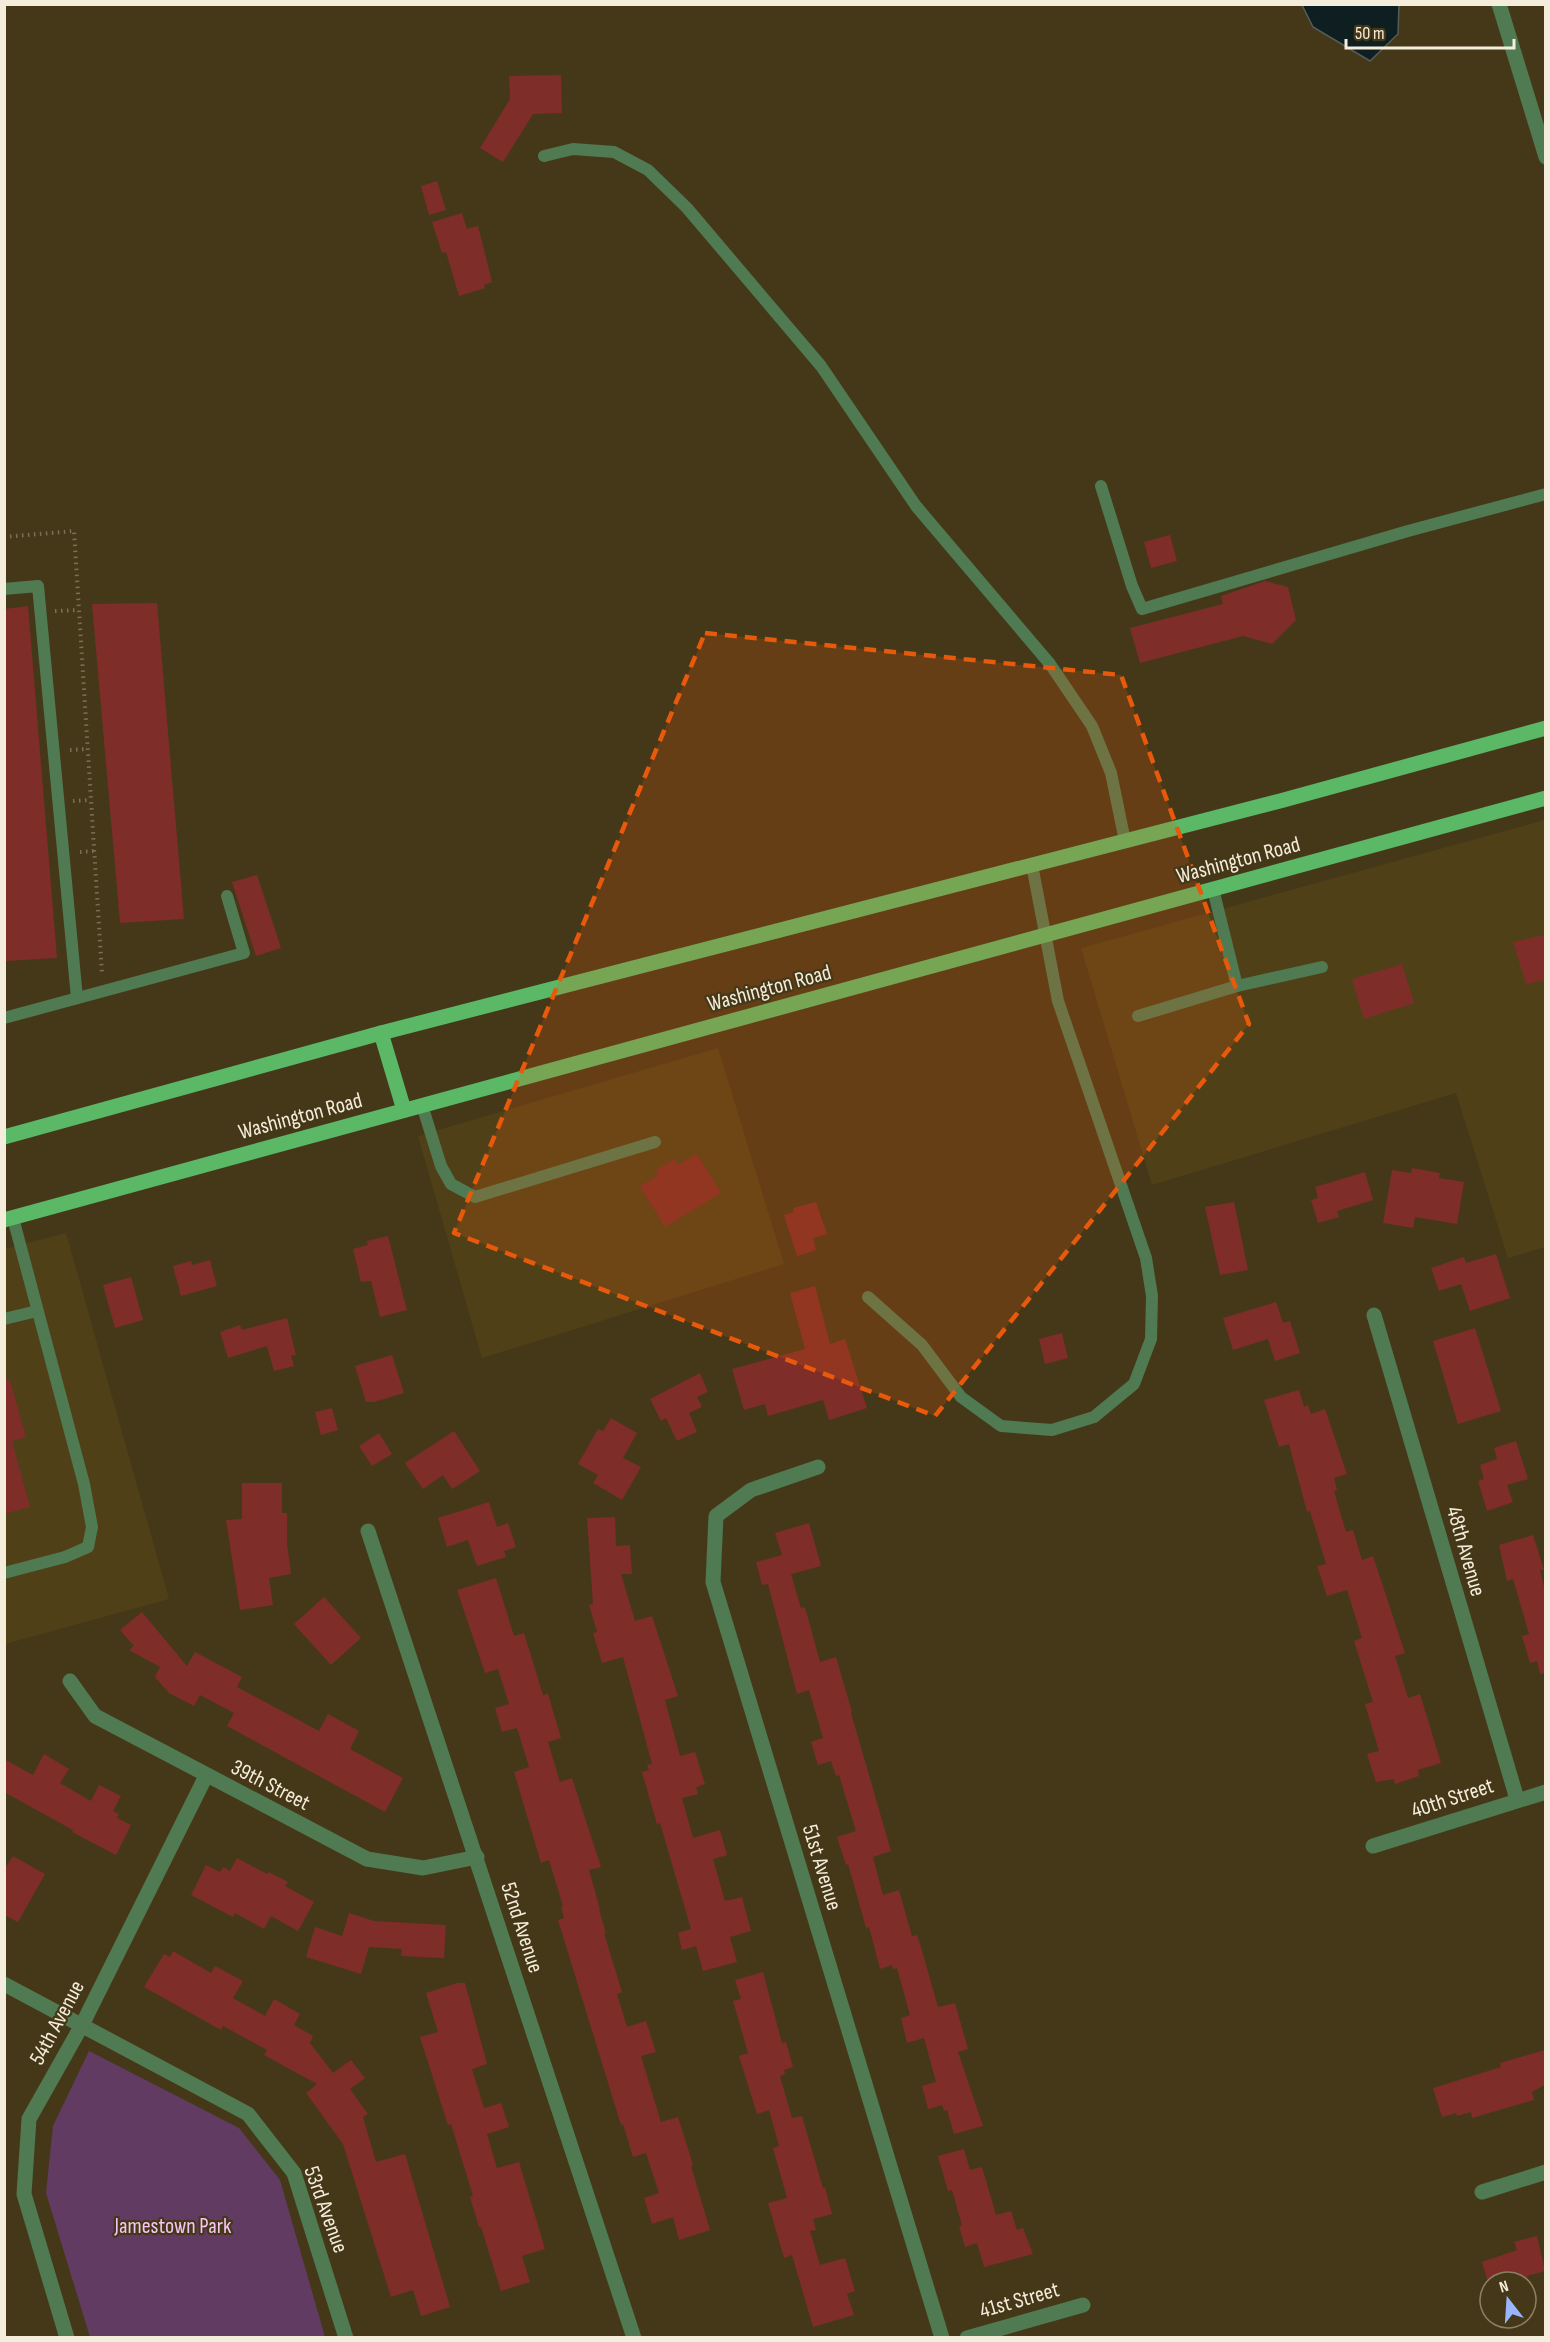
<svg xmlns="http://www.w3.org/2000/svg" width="1550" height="2342" viewBox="0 0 1550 2342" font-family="'Sofia Sans Condensed',sans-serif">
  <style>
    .built { fill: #504018 }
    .green { fill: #623b63 }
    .water { fill: #0f1f21; stroke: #545d59; stroke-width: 1.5 }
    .building { fill: #7e2d29 }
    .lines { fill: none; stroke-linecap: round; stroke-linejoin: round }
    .path { stroke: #7b7054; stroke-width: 4; stroke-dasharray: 1.5 4.5; stroke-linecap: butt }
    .service { stroke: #4f7a52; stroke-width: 12 }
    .minor { stroke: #4f7a52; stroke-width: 15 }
    .tertiary { stroke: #4f7a52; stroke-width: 15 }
    .primary { stroke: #5bb866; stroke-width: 15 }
    .marked { fill: #e8590c; fill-opacity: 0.2; stroke: #e8590c; stroke-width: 4.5; stroke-dasharray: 12 8; stroke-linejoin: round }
    .labels { text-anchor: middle; stroke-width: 4.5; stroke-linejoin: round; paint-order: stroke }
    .street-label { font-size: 22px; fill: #f5eddb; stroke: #453818 }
    .park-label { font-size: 22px; fill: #f6c4f6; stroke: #453818 }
  </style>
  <rect width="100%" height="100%" fill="#453818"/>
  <g class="built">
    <path d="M1545,820V1247L1508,1258L1456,1093L1152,1185L1081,948Z"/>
    <path d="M718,1048L784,1264L482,1358L418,1136Z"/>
    <path d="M66,1233L169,1599L5,1644V1249Z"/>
  </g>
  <path class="green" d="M89,2051L239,2128L280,2180L325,2337H90L46,2193L53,2126Z"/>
  <path class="water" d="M1302,5H1399L1398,34L1370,61L1313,27Z"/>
  <g class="building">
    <path d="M561,75L562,113L533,114L503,162L480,148L510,99L509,76Z"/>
    <path d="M437,181L446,210L429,215L421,186Z"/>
    <path d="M462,213L467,229L478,226L492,282L484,285L485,288L459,296L446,252L442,253L432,222Z"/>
    <path d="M1170,535L1177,561L1151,568L1144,542Z"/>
    <path d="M1265,581L1288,587L1296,620L1272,644L1243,636L1140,663L1130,628L1223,604L1221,596Z"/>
    <path d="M157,603L184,919L120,923L92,604Z"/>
    <path d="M28,606L57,958L6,961L4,938V609Z"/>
    <path d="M257,875L281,948L256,956L232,882Z"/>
    <path d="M1545,935V980L1526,984L1513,942Z"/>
    <path d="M1402,964L1414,1003L1364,1019L1352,979Z"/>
    <path d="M697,1154L721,1193L665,1227L640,1186L659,1175L656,1170L674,1159L678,1165Z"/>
    <path d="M1412,1168L1440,1173L1439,1178L1464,1182L1457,1224L1415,1217L1413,1228L1383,1223L1392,1170L1411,1173Z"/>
    <path d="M1365,1172L1373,1200L1337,1211L1339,1217L1318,1223L1311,1200L1318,1198L1315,1187Z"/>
    <path d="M816,1202L827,1234L813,1238L816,1250L797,1256L784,1215L794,1212L793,1208Z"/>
    <path d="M1234,1202L1248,1270L1220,1275L1205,1207Z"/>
    <path d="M388,1236L407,1310L380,1317L371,1281L361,1282L353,1249L368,1245L367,1241Z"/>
    <path d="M1496,1254L1510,1298L1470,1311L1461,1284L1439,1291L1431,1268L1464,1257L1466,1263Z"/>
    <path d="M210,1260L217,1286L181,1296L173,1266L191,1261L192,1265Z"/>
    <path d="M131,1277L143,1320L115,1328L103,1285Z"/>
    <path d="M815,1286L830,1344L845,1339L867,1408L829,1420L823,1400L768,1416L765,1404L744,1410L732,1369L805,1349L790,1293Z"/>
    <path d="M1276,1302L1283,1323L1290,1321L1300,1353L1275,1361L1268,1339L1233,1350L1223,1318Z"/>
    <path d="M287,1318L296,1355L291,1356L294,1366L274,1371L267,1346L228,1358L220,1332L240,1325L242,1330Z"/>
    <path d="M1475,1328L1501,1411L1458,1424L1433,1341Z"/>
    <path d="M1062,1333L1068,1358L1045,1364L1039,1339Z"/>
    <path d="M392,1355L404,1393L374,1402H366L355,1366Z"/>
    <path d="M700,1373L708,1392L697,1397L702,1407L689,1413L697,1432L677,1441L666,1418L661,1421L650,1399Z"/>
    <path d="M4,1380H10L26,1437L12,1441L30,1507L4,1514Z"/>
    <path d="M1299,1390L1304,1407L1308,1405L1311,1414L1325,1409L1347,1474L1334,1478L1337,1490L1334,1491L1346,1532L1353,1530L1362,1560L1373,1556L1405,1653L1395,1656L1408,1698L1420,1694L1441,1763L1418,1770L1419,1776L1395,1784L1394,1779L1376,1782L1367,1754L1379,1751L1365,1704L1373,1702L1354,1641L1362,1638L1347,1590L1327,1596L1317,1566L1326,1564L1310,1511L1307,1512L1289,1444L1279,1447L1264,1400Z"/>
    <path d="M332,1408L338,1430L321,1435L315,1412Z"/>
    <path d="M611,1418L637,1433L623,1458L641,1467L622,1500L593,1483L598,1475L578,1464L598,1429L603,1431Z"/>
    <path d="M454,1431L480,1471L452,1489L443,1475L423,1489L405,1463Z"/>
    <path d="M379,1433L392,1454L372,1466L359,1446Z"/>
    <path d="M1516,1441L1528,1479L1507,1485L1513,1502L1487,1511L1478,1481L1484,1479L1480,1465L1497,1459L1494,1448Z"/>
    <path d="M242,1483H282V1513H287V1543L291,1574L269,1578L273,1605L240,1610L226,1520L242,1519Z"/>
    <path d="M489,1502L497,1527L508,1523L516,1547L504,1551L506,1557L477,1566L468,1540L447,1547L438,1518Z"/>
    <path d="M615,1517L616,1546L630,1545L632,1574H621L635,1621L652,1616L678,1696L665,1700L680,1756L695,1752L705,1784L696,1787L698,1794L682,1798L693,1838L720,1830L727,1855L713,1859L725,1901L742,1897L751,1931L730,1937L737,1962L703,1971L696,1946L682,1950L678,1933L691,1929L660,1823L657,1824L642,1772L649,1770L647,1765L652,1764L623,1657L602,1663L593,1633L597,1632L589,1605L593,1604L587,1518Z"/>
    <path d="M809,1523L821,1566L791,1574L801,1608L805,1607L820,1662L836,1657L852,1712L851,1713L891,1851L873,1857L883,1895L899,1890L912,1936L917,1935L921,1947L938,2007L955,2003L968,2049L958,2052L983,2126L954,2134L947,2110L944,2111L942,2105L928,2109L922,2086L936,2082L924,2038L907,2043L901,2018L910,2015L897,1968L893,1969L892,1965L880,1969L869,1927L866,1928L848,1864L846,1865L837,1837L856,1831L839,1775L836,1776L831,1761L818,1765L811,1742L823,1738L809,1690L797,1694L768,1584L762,1585L756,1562L782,1555L775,1533Z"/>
    <path d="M1533,1535L1544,1570H1540L1545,1591V1673L1540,1674L1537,1661L1530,1663L1522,1636L1529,1634L1513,1579L1507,1581L1499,1545Z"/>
    <path d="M496,1578L514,1636L524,1633L543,1695L548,1694L561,1738L548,1742L560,1782L572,1778L601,1867L589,1870L600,1909H599L606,1933H604L622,1992L617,1994L627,2027L646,2021L656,2052L641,2056L661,2122L678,2117L693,2165L691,2166L710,2230L679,2240L673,2217L652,2224L644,2198L659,2193L646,2153L633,2157L623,2124L621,2125L558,1920L564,1918L561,1907L563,1906L549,1860L541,1863L514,1772L529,1767L517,1728L502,1732L495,1708L509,1704L498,1669L485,1673L457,1590Z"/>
    <path d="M324,1597L361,1638L331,1665L294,1624Z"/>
    <path d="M142,1612L187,1666L195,1652L242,1677L237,1687L319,1731L328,1714L359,1731L350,1749L403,1778L385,1812L227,1726L234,1713L200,1695L194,1706L169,1693L155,1677L160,1667L129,1650L134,1646L120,1630Z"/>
    <path d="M44,1754L69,1769L60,1783L91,1801L99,1785L121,1796L113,1811L119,1814L117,1818L131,1825L116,1855L72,1832L73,1830L4,1792V1759L33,1775Z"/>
    <path d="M13,1856L45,1874L18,1922L4,1915V1870Z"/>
    <path d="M237,1858L267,1874L269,1872L288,1882L285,1886L314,1902L298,1931L271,1916L264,1929L235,1913L233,1917L191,1895L206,1865L220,1872L223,1867L230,1871Z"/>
    <path d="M349,1913L374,1921L446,1925L444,1958L401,1956L402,1949L369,1947L361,1974L306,1957L315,1927L342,1936Z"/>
    <path d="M173,1951L211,1973L215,1966L243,1981L233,1998L265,2016L274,1999L300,2014L294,2025L313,2036L310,2043L333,2073L351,2060L365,2078L350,2089L368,2114L363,2117L376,2162L405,2154L450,2307L421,2316L413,2290L391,2297L343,2144L306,2093L317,2084L264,2055L267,2050L223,2026L221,2030L144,1987L164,1954L170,1957Z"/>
    <path d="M763,1972L782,2043L786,2042L793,2067L784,2070L785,2074L780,2076L792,2118L802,2116L823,2188L825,2187L832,2214L813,2219L816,2230L810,2231L820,2265L845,2258L855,2291L847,2294L854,2315L813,2327L792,2255L784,2258L768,2203L787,2198L773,2148L779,2146L769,2110L757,2114L739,2056L748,2053L733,2001L741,1999L735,1980Z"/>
    <path d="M457,1983H465L487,2064L472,2069L484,2108L501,2103L509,2127L487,2134L497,2168L519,2162L545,2249L522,2256L530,2282L501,2291L481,2227H479L470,2197L473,2196L451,2124L448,2125L420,2037L438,2032L426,1993Z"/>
    <path d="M1545,2050V2085L1532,2092L1534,2100L1472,2118L1471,2112L1457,2116L1456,2113L1442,2117L1433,2088L1501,2067L1500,2063Z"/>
    <path d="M964,2149L970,2170L982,2167L996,2215L1011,2211L1017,2230L1023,2228L1033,2254L984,2267L977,2243L965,2247L959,2226L962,2225L952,2190L948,2191L938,2156Z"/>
    <path d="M1537,2236L1545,2271L1527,2276L1529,2282H1488L1482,2262L1517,2250L1514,2242Z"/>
  </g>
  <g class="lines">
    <g class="path">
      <path d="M4,537L74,531L102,974"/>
      <path d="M55,611L78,610"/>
      <path d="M70,750L87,749"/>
      <path d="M73,801L91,800"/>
      <path d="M80,852L94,851"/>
    </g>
    <g class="service">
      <path d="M544,156L573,149L614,152L648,170L687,208L821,366L916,506L1050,664L1092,726L1111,773L1125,841"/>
      <path d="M1101,486L1132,586L1142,609L1408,531L1546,494"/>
      <path d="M4,589L38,586L77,998"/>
      <path d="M1237,986L1322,967"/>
      <path d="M1138,1016L1237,986L1213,889"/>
      <path d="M4,1018L244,953L227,896"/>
      <path d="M422,1105L441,1166L451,1184L475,1197L655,1142"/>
      <path d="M868,1297L922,1345L961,1397L1001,1426L1052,1430L1094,1417L1134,1384L1151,1339L1152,1296L1146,1258L1058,1001L1032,865"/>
      <path d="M4,1319L37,1311"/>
      <path d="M4,1573L65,1557L88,1547L92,1527L84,1484L13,1218"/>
    </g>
    <g class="minor">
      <path d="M1374,1315L1517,1799"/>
      <path d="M818,1467L751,1490L716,1516L713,1582L942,2338"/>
      <path d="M368,1531L634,2338"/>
      <path d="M70,1681L95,1716L367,1859L423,1868L477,1857"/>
      <path d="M1373,1846L1546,1792"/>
      <path d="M4,1984L248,2114L294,2173L346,2338"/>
      <path d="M1482,2192L1546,2172"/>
      <path d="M67,2338L24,2194L29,2119L82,2025L206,1776"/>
      <path d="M967,2338L1083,2305"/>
    </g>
    <path class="tertiary" d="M1499,4L1546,157"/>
    <g class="primary">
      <path d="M381,1033L404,1110"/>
      <path d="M4,1137L381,1033L1280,801L1546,728"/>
      <path d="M4,1220L1546,798"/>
    </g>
  </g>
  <path class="marked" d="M705,633L1121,675L1249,1024L935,1416L454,1233Z"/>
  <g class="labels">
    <g class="street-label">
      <text transform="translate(1238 859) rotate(-15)" y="8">Washington Road</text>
      <text transform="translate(769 987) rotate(-15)" y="8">Washington Road</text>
      <text transform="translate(300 1115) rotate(-15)" y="8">Washington Road</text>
      <text transform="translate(1467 1551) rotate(74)" y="8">48th Avenue</text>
      <text transform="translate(271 1784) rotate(27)" y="8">39th Street</text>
      <text transform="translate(1452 1797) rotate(-18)" y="8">40th Street</text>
      <text transform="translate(823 1867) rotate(73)" y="8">51st Avenue</text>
      <text transform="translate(523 1927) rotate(72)" y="8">52nd Avenue</text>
      <text transform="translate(56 2022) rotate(-62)" y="8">54th Avenue</text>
      <text transform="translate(327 2209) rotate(70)" y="8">53rd Avenue</text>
      <text transform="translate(1019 2299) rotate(-16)" y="8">41st Street</text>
    </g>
    <g class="park-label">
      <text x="173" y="2233">Jamestown Park</text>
    </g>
  </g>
  <rect width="1550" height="2342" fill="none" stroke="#f5eddb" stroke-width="12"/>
  <g transform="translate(1508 2300) rotate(343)"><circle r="28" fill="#453818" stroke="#8b8066" stroke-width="1.5"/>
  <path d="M0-4.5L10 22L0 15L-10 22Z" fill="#97b6fd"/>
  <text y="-9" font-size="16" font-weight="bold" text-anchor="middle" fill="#f5eddb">N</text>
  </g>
  <path d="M1346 39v9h168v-9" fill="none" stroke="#f5eddb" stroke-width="3"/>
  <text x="1355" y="39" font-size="18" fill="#f5eddb" stroke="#453818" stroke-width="4.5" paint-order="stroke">50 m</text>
</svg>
